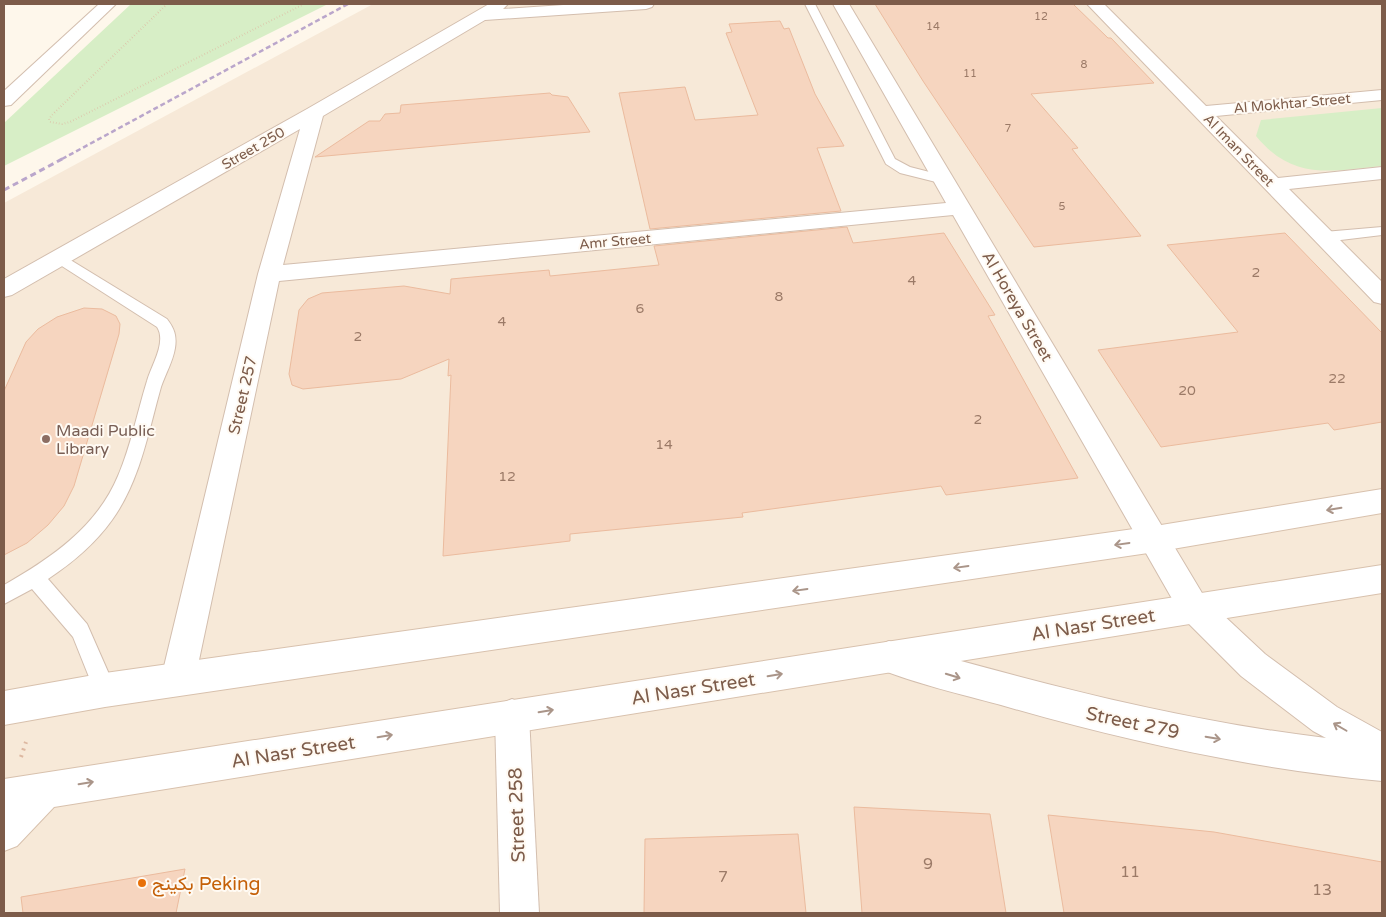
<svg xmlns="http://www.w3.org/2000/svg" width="1386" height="917" viewBox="0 0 1386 917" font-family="'Varela Round',Vazirmatn,sans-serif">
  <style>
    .residential { fill: #f7e9d8 }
    .green { fill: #d7eec6 }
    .building { fill: #f6d5bf; stroke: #ebbb9e }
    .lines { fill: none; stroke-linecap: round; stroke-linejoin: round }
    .lane-casing { stroke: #d3beae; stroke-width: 2 }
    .street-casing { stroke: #d3beae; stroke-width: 2 }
    .secondary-casing { stroke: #d8c1ad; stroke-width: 2 }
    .path-far1 { stroke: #ddb8a1; stroke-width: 2; stroke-dasharray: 0.5 2.5; stroke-linecap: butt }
    .path { stroke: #ddb8a1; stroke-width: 4; stroke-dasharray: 2 5; stroke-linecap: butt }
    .lane { fill: #fff; fill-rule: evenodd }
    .street { fill: #fff; fill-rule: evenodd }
    .secondary { fill: #fff; fill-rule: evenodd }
    .rail-far1 { stroke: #baa6cb; stroke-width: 2.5; stroke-dasharray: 5 3; stroke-linecap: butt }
    .rail { stroke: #baa6cb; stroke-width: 3; stroke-dasharray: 6 4; stroke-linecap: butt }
    .oneway { stroke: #aa9589 }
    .education-dot { fill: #8d6e63; stroke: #fffaf3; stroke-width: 2 }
    .food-dot { fill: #e8710a; stroke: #fffaf3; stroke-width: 2 }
    .labels { text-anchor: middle; stroke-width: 4; stroke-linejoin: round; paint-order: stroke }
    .far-number-label { font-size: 11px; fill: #9b7a67 }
    .far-street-label { font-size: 14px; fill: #7d5c4a; stroke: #fffaf3 }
    .number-label { font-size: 14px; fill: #9b7a67 }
    .street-label { font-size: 16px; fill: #7d5c4a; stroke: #fffaf3 }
    .education-label { font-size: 16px; fill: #785e54; stroke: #fffaf3; text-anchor: start }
    .near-number-label { font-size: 16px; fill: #9b7a67 }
    .near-street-label { font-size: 19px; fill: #7d5c4a; stroke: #fffaf3 }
    .near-food-label { font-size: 19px; fill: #c56008; stroke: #fffaf3; text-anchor: start }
  </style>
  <rect width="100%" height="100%" fill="#fef7eb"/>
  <path class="residential" d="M373,4H1382V913H4V203Z"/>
  <g class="green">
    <path d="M131,4H328L4,166V123Z"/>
    <path d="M1382,108V166C1331,171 1293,181 1256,136L1261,120Z"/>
  </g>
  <g class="building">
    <path d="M875,4H1073L1108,38H1111L1154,83L1031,94L1078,148L1072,149L1141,236L1034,247L923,81Z"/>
    <path d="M780,21L784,29L789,28L815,94L844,146L817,148L841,211L650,229L619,93L685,87L695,120L758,115L726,33L732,32L729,24Z"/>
    <path d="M550,93L552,95L568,97L590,132L315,157L369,121H380L385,114L400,113L401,105Z"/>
    <path d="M847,227L853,243L944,233L995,315L988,316L1078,478L946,495L941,486L742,513L743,517L570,534V541L443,556L451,375L448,376L449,359L401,379L303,389L292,385L289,374L299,310L308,299L322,293L404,286L450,294L451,279L549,270L550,276L659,265L654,246Z"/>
    <path d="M1285,233L1382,333V422L1334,430L1328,423L1161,447L1098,350L1238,332L1167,245Z"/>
    <path d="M84,308L102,309L116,316L120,324L119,334L74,486L64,506L48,525L27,543L4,555V391L26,342L38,329L57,317Z"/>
    <path d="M854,807L990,814L1006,913H862Z"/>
    <path d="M1048,815L1214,832L1382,862V913H1064Z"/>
    <path d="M798,834L806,913H644L645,839Z"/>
    <path d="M185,869L176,913H23L21,897Z"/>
  </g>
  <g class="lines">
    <g class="lane-casing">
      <g id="lane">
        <path d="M805,4H815L895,159L910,167L949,177L950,180L949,183L944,184L900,173L886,164Z"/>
        <path d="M1382,227V235L1324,242L1319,240L1317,237L1319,234L1324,232Z"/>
        <path d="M59,253L167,319C174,328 177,336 175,348C173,361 165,375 161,387C148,433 140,481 112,520C95,544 72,563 48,579L87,624L116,690L113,697L105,701L97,697L73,637L32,589L4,604V585C50,559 97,527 118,476C131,446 137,413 147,381C151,366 167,342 157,327L54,261L52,258L54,255Z"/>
      </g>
    </g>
    <g class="street-casing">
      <g id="street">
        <path d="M99,4H116L11,105L4,106V91Z"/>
        <path d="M489,4H508L503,9L578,4H654L652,7L646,9L485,20L323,116L283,265L946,203L833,4H849L1205,598L1265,654L1337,707L1382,732V781C1253,769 1125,741 1001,705C960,694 917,684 877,668L873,657L877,646L889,641C1035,682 1175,720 1326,738L1313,731L1241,676L1183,618L953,215L279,281L195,679L190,691L178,695L166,691L161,679L258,274L300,129L12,295L4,297V279L307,109Z"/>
        <path d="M1087,4H1104L1206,106L1382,90V100L1216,116L1278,178L1382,167V179L1289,189L1382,282V304L1374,302Z"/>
        <path d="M512,699L524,704L529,716L539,913H500L495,716L500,704Z"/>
      </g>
    </g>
    <g class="secondary-casing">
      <g id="secondary">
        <path d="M1382,489V513L1155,552L105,707L4,725V691L105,673L1155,526Z"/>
        <path d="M1382,565V593L54,807L17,846L4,851V779Z"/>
      </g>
    </g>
    <path class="path-far1" d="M167,4L52,115L49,119L50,122L62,124L70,122L304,4"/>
    <path class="path" d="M21,757L26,742"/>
    <use href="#lane" class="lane"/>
    <use href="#street" class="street"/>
    <use href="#secondary" class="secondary"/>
    <path class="rail-far1" d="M62,159L348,4"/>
    <path class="rail" d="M4,190L64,158"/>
  </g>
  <defs><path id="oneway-shaft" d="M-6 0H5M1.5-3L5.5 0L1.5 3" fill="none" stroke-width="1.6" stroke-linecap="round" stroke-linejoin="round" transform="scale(1.25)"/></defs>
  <g class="oneway">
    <use href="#oneway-shaft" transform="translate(1334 509) rotate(171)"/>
    <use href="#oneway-shaft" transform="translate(1122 544) rotate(172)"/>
    <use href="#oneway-shaft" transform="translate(961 567) rotate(172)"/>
    <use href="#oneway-shaft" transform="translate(800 590) rotate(172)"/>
    <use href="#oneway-shaft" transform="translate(775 675) rotate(-9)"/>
    <use href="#oneway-shaft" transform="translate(953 676) rotate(17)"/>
    <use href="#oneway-shaft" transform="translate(546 711) rotate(-9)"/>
    <use href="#oneway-shaft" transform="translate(1340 727) rotate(-150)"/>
    <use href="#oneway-shaft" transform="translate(385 736) rotate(-9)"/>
    <use href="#oneway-shaft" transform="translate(1213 738) rotate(10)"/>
    <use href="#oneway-shaft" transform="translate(86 783) rotate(-9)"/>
  </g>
  <circle class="education-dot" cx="46" cy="439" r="5"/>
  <circle class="food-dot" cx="142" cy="883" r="5"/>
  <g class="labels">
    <g class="far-number-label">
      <text x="1041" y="20">12</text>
      <text x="933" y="30">14</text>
      <text x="1084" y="68">8</text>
      <text x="970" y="77">11</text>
      <text x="1008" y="132">7</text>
      <text x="1062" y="210">5</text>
    </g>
    <g class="far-street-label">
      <text transform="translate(1292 103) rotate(-5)" y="5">Al Mokhtar Street</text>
      <text transform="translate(253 148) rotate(-30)" y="5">Street 250</text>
      <text transform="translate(1239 150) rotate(46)" y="5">Al Iman Street</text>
      <text transform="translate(615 241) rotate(-5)" y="5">Amr Street</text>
    </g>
    <g class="number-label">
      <text x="1256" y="277">2</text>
      <text x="912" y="285">4</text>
      <text x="779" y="301">8</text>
      <text x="640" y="313">6</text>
      <text x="502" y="326">4</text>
      <text x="358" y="341">2</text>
      <text x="1337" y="383">22</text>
      <text x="1187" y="395">20</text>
      <text x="978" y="424">2</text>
      <text x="664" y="449">14</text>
      <text x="507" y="481">12</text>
    </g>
    <g class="street-label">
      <text transform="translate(1018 306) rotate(60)" y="6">Al Horeya Street</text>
      <text transform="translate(242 395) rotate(-77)" y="6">Street 257</text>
    </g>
    <g class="education-label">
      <text x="56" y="436">Maadi Public<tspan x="56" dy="18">Library</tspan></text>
    </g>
    <g class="near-number-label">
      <text x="928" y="869">9</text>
      <text x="1130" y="877">11</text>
      <text x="723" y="882">7</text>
      <text x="1322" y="895">13</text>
    </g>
    <g class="near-street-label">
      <text transform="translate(1093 624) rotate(-9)" y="7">Al Nasr Street</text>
      <text transform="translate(693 688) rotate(-9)" y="7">Al Nasr Street</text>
      <text transform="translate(1133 722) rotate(12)" y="7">Street 279</text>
      <text transform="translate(293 751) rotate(-9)" y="7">Al Nasr Street</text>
      <text transform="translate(516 815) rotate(-92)" y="7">Street 258</text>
    </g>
    <g class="near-food-label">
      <text x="152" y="890">بكينج Peking</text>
    </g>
  </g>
  <rect width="1386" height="917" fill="none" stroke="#7d5c4a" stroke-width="10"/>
</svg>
